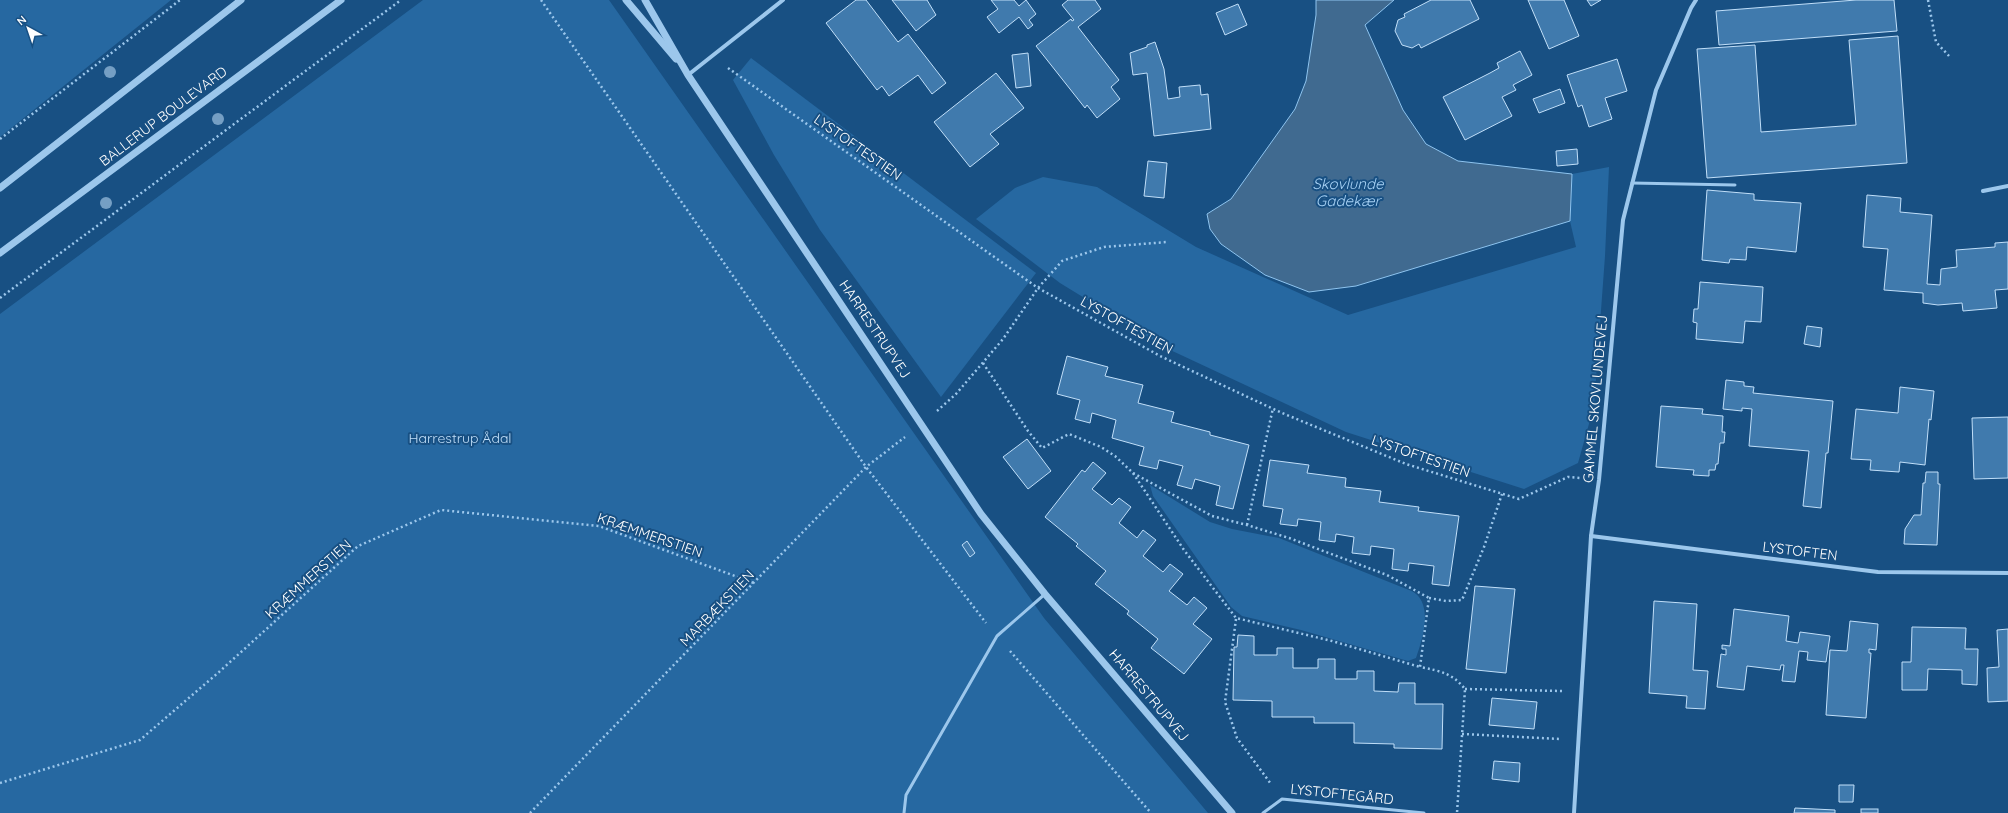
<svg xmlns="http://www.w3.org/2000/svg" width="2008" height="813" viewBox="0 0 2008 813" font-family="Quicksand,sans-serif">
  <style>
    .green { fill: #2668a1 }
    .water { fill: #406a90; stroke: #8ec4ef }
    .building { fill: #407aad; stroke: #c1dff9 }
    .lines { fill: none; stroke-linecap: round; stroke-linejoin: round }
    .path { stroke: #9cc7ec; stroke-width: 2.5; stroke-dasharray: 2 3; stroke-linecap: butt }
    .service { stroke: #9cc7ec; stroke-width: 3 }
    .minor { stroke: #9cc7ec; stroke-width: 4 }
    .tertiary { stroke: #9cc7ec; stroke-width: 7 }
    .tree { fill: #759fc4 }
    .labels { text-anchor: middle; stroke-width: 4; stroke-linejoin: round; paint-order: stroke }
    .street-label { font-size: 14px; fill: #fff; stroke: #185083 }
    .park-label { font-size: 14px; fill: #c1dff9; stroke: #185083 }
    .water-label { font-size: 15px; font-style: italic; fill: #a7d1f4; stroke: #185083 }
  </style>
  <rect width="100%" height="100%" fill="#185083"/>
  <g class="green">
    <path d="M0,0H171L0,137Z"/>
    <path d="M423,0H609L1044,618L1208,813H0V314Z"/>
    <path d="M751,58L1036,273L941,397L820,230L774,155L733,80Z"/>
    <path d="M1609,167L1605,256L1594,406L1578,463L1524,489L1346,432L1166,348L1060,283L976,219L1015,188L1043,177L1097,187L1196,247L1348,315L1576,247L1570,221L1572,174Z"/>
    <path d="M1150,485L1210,522L1232,529L1279,538L1409,590C1412,591 1417,594 1419,597C1431,613 1422,641 1416,658L1408,661L1301,630L1242,616L1231,607L1153,496Z"/>
  </g>
  <path class="water" d="M1316,0H1394L1365,25L1403,110L1426,144L1458,161L1572,174L1570,221L1356,286L1309,292L1265,275L1221,244L1210,229L1207,214L1231,199L1295,109L1306,81L1316,15Z"/>
  <g class="building">
    <path d="M856,0H866L898,42L908,34L946,83L932,94L918,75L889,96L882,86L877,90L826,23Z"/>
    <path d="M892,0H927L936,15L916,31Z"/>
    <path d="M991,0H1014L1019,6L1026,0L1036,14L1029,20L1033,25L1028,29L1019,17L999,33L987,17L998,9Z"/>
    <path d="M1068,0H1095L1101,9L1078,27L1119,80L1111,87L1120,99L1097,118L1087,105L1085,108L1036,46L1071,19L1072,21L1074,20L1062,5Z"/>
    <path d="M1431,0H1470L1479,19L1421,48L1419,44L1412,48L1402,45L1395,31L1398,20L1405,17L1404,14Z"/>
    <path d="M1528,0H1564L1579,36L1549,49Z"/>
    <path d="M1587,0H1601L1591,6Z"/>
    <path d="M1856,0H1894L1897,31L1719,45L1716,11Z"/>
    <path d="M1238,4L1247,25L1225,35L1216,13Z"/>
    <path d="M1898,36L1907,163L1707,178L1697,49L1755,45L1761,132L1856,125L1849,40Z"/>
    <path d="M1155,42L1164,69L1168,99L1180,97L1179,87L1200,85L1201,95L1208,94L1211,129L1154,136L1147,73L1133,75L1130,53L1147,47V45Z"/>
    <path d="M1520,51L1532,75L1513,85L1516,90L1502,97L1512,116L1465,140L1443,97L1490,73L1499,68L1497,63Z"/>
    <path d="M1028,53L1031,86L1016,88L1012,55Z"/>
    <path d="M1617,59L1627,91L1605,98L1612,119L1589,127L1582,105L1578,107L1567,75Z"/>
    <path d="M996,73L1024,108L990,134L999,144L970,167L934,122Z"/>
    <path d="M1560,89L1565,103L1539,113L1533,99Z"/>
    <path d="M1577,149L1578,164L1557,166L1556,151Z"/>
    <path d="M1148,161L1167,163L1164,198L1144,196Z"/>
    <path d="M1707,190L1754,194V200L1801,203L1796,252L1747,247L1746,260L1730,259L1729,263L1702,260Z"/>
    <path d="M1867,195L1901,198L1900,212L1932,215L1927,284L1940,285L1941,269L1957,267L1956,250L1995,247V243L2008,242V289L1995,290L1997,308L1963,311L1962,303L1938,305L1923,303V293L1884,290L1888,249L1863,247Z"/>
    <path d="M1700,282L1763,287L1761,322L1745,321L1743,343L1696,339L1697,323L1693,322L1694,309H1698Z"/>
    <path d="M1807,326L1822,328L1820,347L1804,344Z"/>
    <path d="M1067,356L1108,367L1105,376L1143,385L1138,403L1174,412L1171,422L1210,432V435L1249,445L1233,509L1216,505L1220,486L1195,479L1192,489L1177,485L1183,466L1159,460L1157,469L1139,465L1144,447L1112,438L1116,420L1092,413L1090,423L1075,419L1080,400L1057,394Z"/>
    <path d="M1726,380L1744,382V386L1754,387L1753,393L1833,401L1828,453H1826L1821,508L1803,506L1809,451L1749,446L1752,409L1742,408V411L1723,409Z"/>
    <path d="M1900,387L1934,391L1931,420L1929,419L1925,465L1900,462L1899,472L1870,470L1871,460L1851,459L1856,409L1898,413Z"/>
    <path d="M1661,406L1703,409L1702,414L1723,416L1722,432H1725L1724,443H1720L1718,464H1716L1715,470H1709V476L1693,475L1694,470L1656,467Z"/>
    <path d="M2008,417V478L1974,479L1972,418Z"/>
    <path d="M1027,439L1051,471L1028,489L1003,457Z"/>
    <path d="M1270,460L1309,465L1307,473L1346,478L1345,487L1381,491L1379,502L1419,507L1418,511L1459,516L1449,586L1432,584L1434,566L1409,563L1408,571L1392,569L1394,549L1371,546L1370,555L1352,553L1354,537L1336,534L1335,542L1319,540L1321,522L1298,519L1297,526L1280,524L1283,509L1263,506Z"/>
    <path d="M1093,462L1106,473L1092,489L1112,505L1119,498L1131,507L1119,523L1137,538L1143,530L1156,540L1143,556L1163,572L1170,564L1183,574L1169,591L1187,605L1194,597L1207,608L1193,624L1212,639L1184,674L1151,648L1158,639L1127,614L1129,611L1095,584L1106,571L1076,546L1078,544L1045,517L1082,470L1085,472Z"/>
    <path d="M1926,472H1938V484H1940L1937,545L1904,544L1905,529L1914,515H1921L1923,483H1925Z"/>
    <path d="M967,541L975,553L970,557L962,545Z"/>
    <path d="M1475,586L1515,589L1506,673L1466,669Z"/>
    <path d="M1654,601L1697,604L1693,670L1708,671L1705,709L1686,708L1687,696L1649,693Z"/>
    <path d="M1734,609L1789,616L1786,641L1798,643L1800,632L1830,636L1826,662L1807,660L1808,652L1799,651L1795,682L1782,681L1784,665H1781L1780,670L1747,666L1744,690L1717,687L1721,654L1726,655V649H1722V645L1730,646Z"/>
    <path d="M1850,621L1878,624L1876,650L1869,649V653H1871L1866,718L1826,715L1830,650L1847,651Z"/>
    <path d="M1912,627L1966,628L1965,649H1978L1977,685L1962,684V670L1928,669L1927,690H1902V662H1911Z"/>
    <path d="M2008,629V701L1988,702L1987,668L1999,667L1997,630Z"/>
    <path d="M1238,635L1254,636V655H1277V648H1293V668H1318V659H1335V679H1357V671H1374V691L1398,692L1399,683H1415V704H1443L1442,749L1394,748V744L1354,743V723H1314V717H1272V701L1233,700L1234,647H1237Z"/>
    <path d="M1492,698L1537,702L1534,729L1489,725Z"/>
    <path d="M1494,761L1520,763L1519,782L1492,779Z"/>
    <path d="M1839,785H1854L1853,802H1839Z"/>
    <path d="M1795,808L1835,810V813H1794Z"/>
    <rect x="1861" y="809" width="17" height="4"/>
  </g>
  <g class="lines">
    <g class="path">
      <path d="M541,0L866,467L986,623"/>
      <path d="M1928,0L1936,42L1949,56"/>
      <path d="M728,68L1038,288L1160,356L1282,413L1406,464L1519,499L1568,477L1580,478"/>
      <path d="M0,139L180,0"/>
      <path d="M0,298L401,0"/>
      <path d="M983,363L1028,431L1042,448L1069,434L1101,447L1115,456L1133,473L1184,550L1236,618L1332,641L1420,667"/>
      <path d="M937,411L956,394L1003,339L1038,288L1062,261L1104,247L1167,242"/>
      <path d="M1133,473L1212,516L1247,525L1289,538L1387,575L1429,598L1420,667C1440,671 1452,673 1465,689L1457,813"/>
      <path d="M1247,525L1273,408"/>
      <path d="M1429,598L1446,601L1462,600L1484,547L1502,494"/>
      <path d="M1236,619L1225,702L1237,738L1271,784"/>
      <path d="M1010,651L1151,813"/>
      <path d="M1465,689L1562,691"/>
      <path d="M1462,734L1560,739"/>
      <path d="M0,783L140,740L219,672L358,546L441,510L599,526L754,583"/>
      <path d="M530,813L866,467L905,437"/>
    </g>
    <g class="service">
      <path d="M1632,183L1735,185"/>
      <path d="M904,813L906,795L997,636L1045,594"/>
      <path d="M1263,813L1282,799L1424,813"/>
    </g>
    <g class="minor">
      <path d="M688,75L783,0"/>
      <path d="M1983,191L2008,186"/>
      <path d="M1591,536L1878,572L2008,573"/>
      <path d="M1574,813L1591,536L1599,480L1623,220L1656,90L1691,8L1696,0"/>
    </g>
    <g class="tertiary">
      <path d="M626,0L676,59"/>
      <path d="M645,0L688,75L981,514L1045,594L1232,813"/>
      <path d="M0,188L241,0"/>
      <path d="M0,253L341,0"/>
    </g>
  </g>
  <g class="tree">
    <circle cx="110" cy="72" r="6"/>
    <circle cx="218" cy="119" r="6"/>
    <circle cx="106" cy="203" r="6"/>
  </g>
  <g class="labels">
    <g class="street-label">
      <text transform="translate(163 116) rotate(-37)" y="5">BALLERUP BOULEVARD</text>
      <text transform="translate(858 147) rotate(35)" y="5">LYSTOFTESTIEN</text>
      <text transform="translate(1127 325) rotate(29)" y="5">LYSTOFTESTIEN</text>
      <text transform="translate(875 329) rotate(56)" y="5">HARRESTRUPVEJ</text>
      <text transform="translate(1595 399) rotate(-85)" y="5">GAMMEL SKOVLUNDEVEJ</text>
      <text transform="translate(1421 456) rotate(19)" y="5">LYSTOFTESTIEN</text>
      <text transform="translate(650 535) rotate(19)" y="5">KRÆMMERSTIEN</text>
      <text transform="translate(1800 551) rotate(7)" y="5">LYSTOFTEN</text>
      <text transform="translate(308 579) rotate(-42)" y="5">KRÆMMERSTIEN</text>
      <text transform="translate(717 608) rotate(-46)" y="5">MARBÆKSTIEN</text>
      <text transform="translate(1149 695) rotate(50)" y="5">HARRESTRUPVEJ</text>
      <text transform="translate(1342 794) rotate(6)" y="5">LYSTOFTEGÅRD</text>
    </g>
    <g class="park-label">
      <text x="460" y="443">Harrestrup Ådal</text>
    </g>
    <g class="water-label">
      <text x="1348" y="189">Skovlunde<tspan x="1348" dy="17">Gadekær</tspan></text>
    </g>
  </g>
  <g transform="translate(28 28) rotate(320)" stroke="#185083" stroke-width="3" paint-order="stroke">
  <path d="M0-3L7 15L0 10L-7 15Z" fill="#ffffff"/>
  <text y="-6" font-size="11" font-weight="bold" text-anchor="middle" fill="#ffffff">N</text>
  </g>
</svg>
